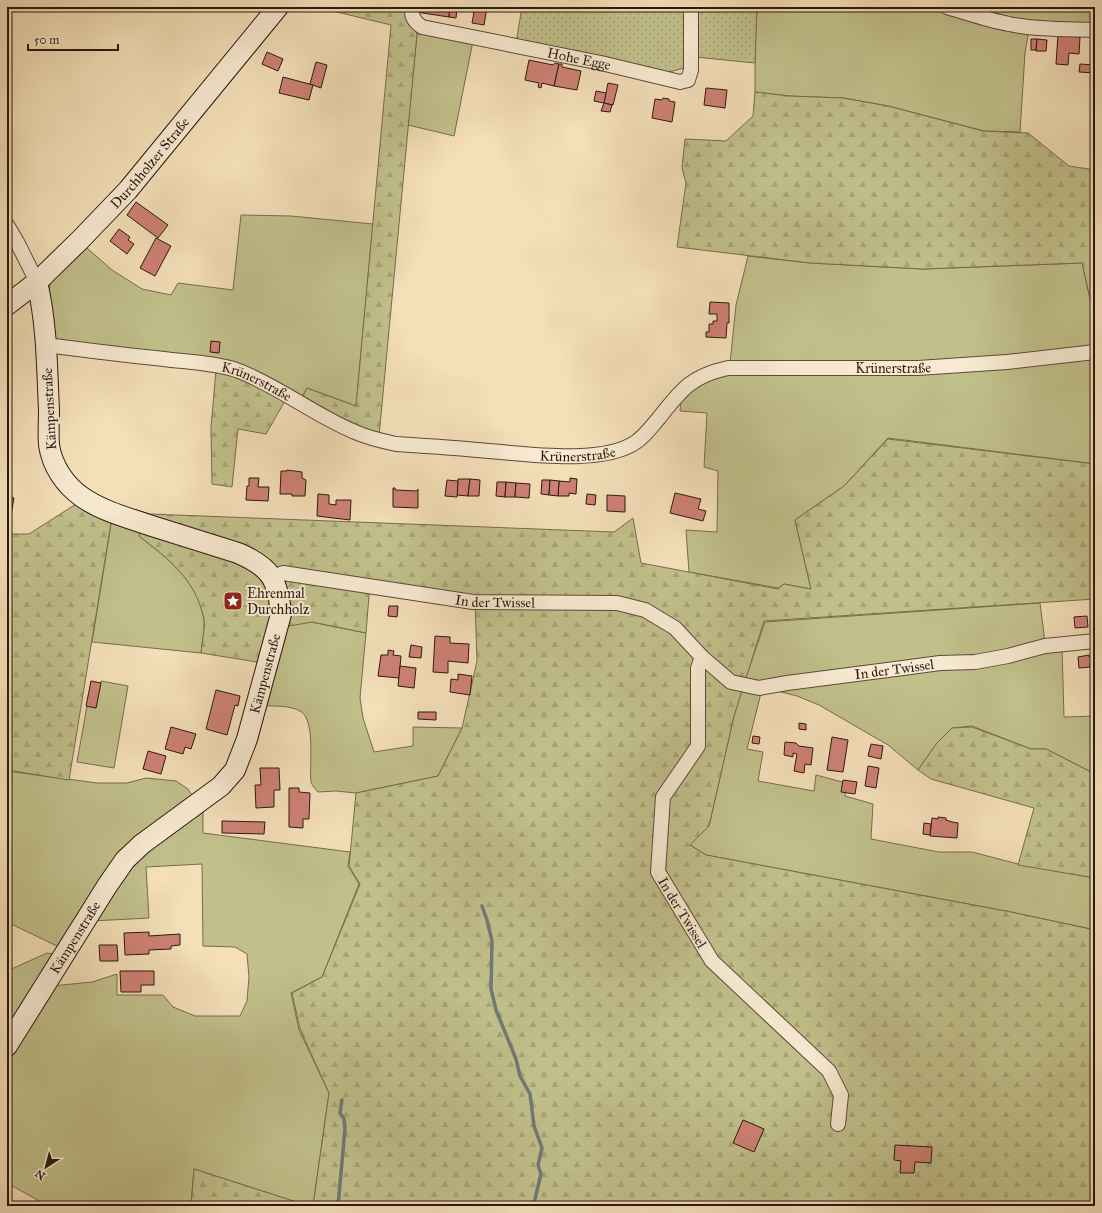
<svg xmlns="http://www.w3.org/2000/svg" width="1102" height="1213" viewBox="0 0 1102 1213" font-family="'IM FELL Great Primer',serif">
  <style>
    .green { fill: #c1c08b; stroke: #766c4c }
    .forest { fill: url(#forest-firs); stroke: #766c4c }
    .garden { fill: url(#garden-dots); stroke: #766c4c }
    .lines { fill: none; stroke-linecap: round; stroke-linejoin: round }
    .stream { stroke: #727976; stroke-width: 3.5 }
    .building { fill: #ce8176; stroke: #2a190e }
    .street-casing { stroke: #5c4a39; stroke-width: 16 }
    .secondary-casing { stroke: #2a190e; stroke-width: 22 }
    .street { stroke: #f8ead2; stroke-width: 14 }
    .secondary { stroke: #f8ead2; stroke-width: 20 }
    .labels { text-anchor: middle; stroke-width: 4; stroke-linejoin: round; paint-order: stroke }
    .street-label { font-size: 14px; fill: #2a190e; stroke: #f8ead2 }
    .poi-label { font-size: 14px; fill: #2a190e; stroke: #f8ead2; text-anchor: start }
  </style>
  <defs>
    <pattern id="forest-firs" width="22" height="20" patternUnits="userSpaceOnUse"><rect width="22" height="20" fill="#c1c08b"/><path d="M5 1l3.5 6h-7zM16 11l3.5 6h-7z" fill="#a6a477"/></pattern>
    <pattern id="garden-dots" width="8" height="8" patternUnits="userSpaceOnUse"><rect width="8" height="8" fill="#c1c08b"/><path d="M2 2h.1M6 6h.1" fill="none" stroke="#a6a477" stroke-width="1.8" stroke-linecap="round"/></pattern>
  </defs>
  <rect width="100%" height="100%" fill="#f4dfb9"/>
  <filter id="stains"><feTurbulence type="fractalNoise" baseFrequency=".005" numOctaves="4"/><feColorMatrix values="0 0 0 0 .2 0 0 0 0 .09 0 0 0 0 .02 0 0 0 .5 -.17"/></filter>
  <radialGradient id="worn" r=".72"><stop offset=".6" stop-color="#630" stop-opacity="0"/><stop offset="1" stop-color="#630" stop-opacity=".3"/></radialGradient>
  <g class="green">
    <path d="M757,7H937L979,20L1029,30L1025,53L1020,132L984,131L888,106L843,98L789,96L755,92V48Z"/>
    <path d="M958,7H1095V26L1040,23Z"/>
    <path d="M413,24L473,41L454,136L408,125L417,34Z"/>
    <path d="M241,215L291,216L373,224L356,406L307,388L301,398L255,373L54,340C53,327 47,296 50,284C52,273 77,255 87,248L112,270L142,289L171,295L178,283L233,290Z"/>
    <path d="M748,256L810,263L923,269L1082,263L1095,321V347L930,362L730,363L736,305Z"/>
    <path d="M1095,356V464L888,438L844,486L795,520L811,589L784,584L778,588L689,572L686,530L717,532L718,471L704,467L707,413L680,411L681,399L691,389L719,374Z"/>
    <path d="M112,518L143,526L139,536C168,559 197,580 204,619C205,629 202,643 201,653L92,642Z"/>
    <path d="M1040,603L1045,642L1006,654L744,683L765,622Z"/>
    <path d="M311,622L366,633L360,698L363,718L374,752L413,746V727L462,728L438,776L356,793L336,791L318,792C315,789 312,785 311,782C309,766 316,719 300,711C289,705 273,706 261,706L281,627Z"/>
    <path d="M1062,647L1064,717L1095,716V774L1046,749H1031L972,726L952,728L937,743L918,770L888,745L819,705L797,696L770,689Z"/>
    <path d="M101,681L128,686L114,768L77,762L87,706L96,708Z"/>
    <path d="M743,686L761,693L747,749L763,752L758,781L814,791L816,775L846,783L845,796L873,804L871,839L939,852H972L1018,864L1095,878V930L1011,912L706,855L690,845L709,826L734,716Z"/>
    <path d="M7,771L97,783H127L146,778L176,781L188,789L193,797L59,947L7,922Z"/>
    <path d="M203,806V833L350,852L348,866L359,884L322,977L291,993L299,1030L329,1093L313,1206H308L194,1169L191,1206H48L7,1183V1056L52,986L92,982L117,974V995H163L173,1007L195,1016H240L247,1001L249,977L247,954L235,947L203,946L202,864L146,867L149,918L92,921L135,856Z"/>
    <path d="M47,953L60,955L7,1035V971Z"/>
  </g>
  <g class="forest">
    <path d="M316,7H409V17L417,34L379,436L357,429L302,398L307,388L356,406L391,25Z"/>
    <path d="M755,92L789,96L843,98L888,106L983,131L1028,133L1069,166L1095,170V320L1082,263L922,269L810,263L677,247L686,183L682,168L685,139L726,141L753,116Z"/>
    <path d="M216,370L234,374L285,401L266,434L238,429L232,487L212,484L211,428Z"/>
    <path d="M888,439L1095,464V599L764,621L734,716L709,826L690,845L706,855L1011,912L1095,930V1206H313L329,1093L300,1029L292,993L322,977L360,884L349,866L356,793L438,776L462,728L477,661L475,600L370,583L366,633L312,622L272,629L263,663L201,653C202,642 205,629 204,619C196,580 169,559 139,536L145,519L122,506L150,514L614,532L633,518L641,563L778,589L784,584L811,589L795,520L844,486Z"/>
    <path d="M76,504L112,517L69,780L7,770V534H29Z"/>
    <path d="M972,727L1031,749H1046L1095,774V878L1018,865L1034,808L931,779L918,770L937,743L952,728Z"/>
    <path d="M194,1169L309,1206H191Z"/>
  </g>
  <g class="garden">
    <path d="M522,7H688V67L662,74L516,43Z"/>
    <path d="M695,7H757L755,63L695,57Z"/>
  </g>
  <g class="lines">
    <g class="stream">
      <path d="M482,906L487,920L492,941L491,989L496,1010L516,1059L520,1076L530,1094L534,1126L542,1148L538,1165L541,1174L534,1203L535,1206"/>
      <path d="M338,1206L345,1129L344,1119L340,1113L342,1100"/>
    </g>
  </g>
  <g class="building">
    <path d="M417,7H450L449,17L416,12Z"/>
    <path d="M450,7H487L484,25L472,23L474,12L457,9L456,18L449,17Z"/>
    <path d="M1058,35L1080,37L1079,54L1069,53L1068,65L1056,64Z"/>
    <path d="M1031,39H1037L1036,50H1031Z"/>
    <path d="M1037,39L1047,40L1046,51H1036Z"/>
    <path d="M267,52L283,59L278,71L262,64Z"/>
    <path d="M529,60L553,65L555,63L559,64L554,86L542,83L541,88L538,87L539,83L525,80Z"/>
    <path d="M316,62L327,65L321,88L310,84Z"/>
    <path d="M559,64H562V67L581,71L577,90L554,86Z"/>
    <path d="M1080,64L1095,65V73L1079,72Z"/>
    <path d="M283,77L313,85L309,100L279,93Z"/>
    <path d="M608,83L618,85L613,105L604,103Z"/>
    <path d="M706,88L727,90L725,108L704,105Z"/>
    <path d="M596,91L606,93L604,103L594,101Z"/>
    <path d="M663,98L669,99V101L675,102L672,122L652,118L655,99L662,100Z"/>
    <path d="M604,103L612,105L610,112L601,111Z"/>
    <path d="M136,202L168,225L158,238L127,215Z"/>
    <path d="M119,229L130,237L128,240L134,244L127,254L110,241Z"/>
    <path d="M156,238L171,246L155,276L140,268Z"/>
    <path d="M710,302L729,303V323H727L726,338L706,337V332H709V324H713V321H717V314H709Z"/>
    <path d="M211,341L220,342L219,353L210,352Z"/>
    <path d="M287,470L302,472V478L306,480L305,496H292V494H280L281,471H287Z"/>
    <path d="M249,478H259L258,487H269L268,501L246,500L247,486H249Z"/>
    <path d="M570,478L577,479L576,494L569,493V496H558L559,481L570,482Z"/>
    <path d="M458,479H470L468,496L457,495Z"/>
    <path d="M470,479L480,480L479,496H468Z"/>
    <path d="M447,480L458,481L457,497L445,496Z"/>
    <path d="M542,480H550L549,495L541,494Z"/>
    <path d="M550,480L559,481L558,496L549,495Z"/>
    <path d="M497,482H506L505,497L496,496Z"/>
    <path d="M506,482L516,483L515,497H505Z"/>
    <path d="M516,483L530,484L529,498L515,497Z"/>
    <path d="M393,488H395V490L417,491L418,489V508L393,507Z"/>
    <path d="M675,493L701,499L698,509L706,511L703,521L670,513Z"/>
    <path d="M318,494L329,495V504L336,505V500H351L350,520L317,516Z"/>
    <path d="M587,494L596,495L595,505L586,504Z"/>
    <path d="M607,495L625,496V512L607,511Z"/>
    <path d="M7,497L14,498L11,515H7Z"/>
    <path d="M389,606H398L397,617L388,616Z"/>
    <path d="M1087,616L1088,627L1075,628L1074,617Z"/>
    <path d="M435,636L450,637V643L469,644L468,663L448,661V673L433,672Z"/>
    <path d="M411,645L422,647L421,658L409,657Z"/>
    <path d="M388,650L394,651L393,655L401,656L399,678L378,676L381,655H388Z"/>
    <path d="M1092,650H1095V666H1094L1093,663H1090V667L1079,668L1078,657L1089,655V657L1093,656Z"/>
    <path d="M400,666L416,668L414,688L398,686Z"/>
    <path d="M458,674L472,676L470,695L450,692L451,679L458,680Z"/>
    <path d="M91,681L101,683L96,708L86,706Z"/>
    <path d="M216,690L240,696L238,706L235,705L227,735L206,729Z"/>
    <path d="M418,712H436V720L418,719Z"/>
    <path d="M799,723L806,724V730L799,729Z"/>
    <path d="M171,727L196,734L191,749L185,747L183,754L165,749Z"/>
    <path d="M753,736L760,737L759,744L752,743Z"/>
    <path d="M832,737L848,740L843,772L827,770Z"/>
    <path d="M785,742L796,743L799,746L813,748L811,765L805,764L804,773L794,771L797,754L793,753V757L784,755Z"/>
    <path d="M871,744L883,746L881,759L868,756Z"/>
    <path d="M148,751L166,756L161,774L143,769Z"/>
    <path d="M868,766L879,768L876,788L865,786Z"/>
    <path d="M260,768H279L280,790H274V807L256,808L255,785H261Z"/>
    <path d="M843,780L857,782L855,794L841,792Z"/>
    <path d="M289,788H299V792L310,793L309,819H303V828L289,827Z"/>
    <path d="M938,817L946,818V820L952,822L958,823L957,838L930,836L932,818L938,819Z"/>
    <path d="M222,821L265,822L264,834L222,833Z"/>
    <path d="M924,823L931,824L930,835L923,834Z"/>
    <path d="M149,932V936L180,934V945L171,946V949L149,950V954L125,955L124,933Z"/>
    <path d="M99,945H117L118,961H100Z"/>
    <path d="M120,971H154V985H141V992H121Z"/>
    <path d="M743,1120L764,1129L754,1152L733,1143Z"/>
    <path d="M895,1145L932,1147L931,1163L915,1162L914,1173H900L901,1161L894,1160Z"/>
  </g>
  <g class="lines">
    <g class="street-casing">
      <g id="street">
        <path id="s1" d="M412,7C411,17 414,21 422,27L601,63L680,82L688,80L691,70V7"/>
        <path d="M947,7C968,13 988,20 1009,24C1037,30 1067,29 1095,30"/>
        <path d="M7,225L17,242L37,282"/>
        <path id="s2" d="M46,345C85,350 125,355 164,359C187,362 217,363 239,371C280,387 314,415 355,432C368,438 382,441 396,444C427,446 458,448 489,451C528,454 603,465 636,442C645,436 652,426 659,418C681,390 691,376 728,368H918L1007,362L1095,352"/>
        <path id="s3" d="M273,577L283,573L473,602L617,603L645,610L675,628L702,657L731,682L759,688L787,683L903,668L940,663L975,662L1008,656L1045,646L1095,641"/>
        <path id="s4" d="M702,657L698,668V746L663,797L658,872L712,961L829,1071L841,1095L838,1124"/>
      </g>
    </g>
    <g class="secondary-casing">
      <g id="secondary">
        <path id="s5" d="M7,305L37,282L81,239L128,190L278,7"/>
        <path id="s6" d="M7,1046L107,886L125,860L142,844L221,786L235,770L247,739L281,614C278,580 271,567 238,553C209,544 180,535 152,526C128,518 102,511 82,497C65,485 52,466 49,445C48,434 49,422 49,411C47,368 47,324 37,282"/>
      </g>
    </g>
    <use href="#street" class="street"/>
    <use href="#secondary" class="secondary"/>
  </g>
  <defs>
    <g id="sight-square" transform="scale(1)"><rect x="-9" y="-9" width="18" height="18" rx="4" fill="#8f2418" stroke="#f8ead2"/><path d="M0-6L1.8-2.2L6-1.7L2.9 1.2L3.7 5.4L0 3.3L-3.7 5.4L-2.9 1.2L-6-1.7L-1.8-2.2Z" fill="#fff"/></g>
  </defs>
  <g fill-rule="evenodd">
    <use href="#sight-square" x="233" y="601"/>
  </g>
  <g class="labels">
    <g class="street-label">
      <text dy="5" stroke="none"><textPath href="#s1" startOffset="184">Hohe Egge</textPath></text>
      <text dy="5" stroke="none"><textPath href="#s5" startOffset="202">Durchholzer Straße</textPath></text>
      <text dy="5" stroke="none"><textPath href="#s2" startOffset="898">Krünerstraße</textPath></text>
      <text dy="5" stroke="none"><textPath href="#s2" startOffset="215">Krünerstraße</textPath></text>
      <text transform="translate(49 409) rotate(-93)" y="5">Kämpenstraße</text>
      <text dy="5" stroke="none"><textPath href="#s2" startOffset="551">Krünerstraße</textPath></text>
      <text dy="5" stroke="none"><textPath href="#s3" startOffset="225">In der Twissel</textPath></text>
      <text dy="5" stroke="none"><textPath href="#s3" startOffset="654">In der Twissel</textPath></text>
      <text dy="5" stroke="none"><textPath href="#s6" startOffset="464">Kämpenstraße</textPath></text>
      <text dy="5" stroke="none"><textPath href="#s4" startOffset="274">In der Twissel</textPath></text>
      <text dy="5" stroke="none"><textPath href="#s6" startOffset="128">Kämpenstraße</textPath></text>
    </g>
    <g class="poi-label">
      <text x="247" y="598">Ehrenmal<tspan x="247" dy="16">Durchholz</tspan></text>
    </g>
  </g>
  <rect width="1102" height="1213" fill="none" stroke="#f4dfb9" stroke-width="24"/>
  <rect x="8" y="8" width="1086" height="1197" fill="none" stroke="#2a190e" stroke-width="2"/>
  <rect x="12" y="12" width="1078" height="1189" fill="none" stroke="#2a190e"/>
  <g transform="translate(46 1167) rotate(216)" stroke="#f8ead2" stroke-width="3" paint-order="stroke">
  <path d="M0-3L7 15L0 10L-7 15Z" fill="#2a190e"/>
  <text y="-6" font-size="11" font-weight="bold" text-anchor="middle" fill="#2a190e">N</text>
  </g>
  <path d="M28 44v6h90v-6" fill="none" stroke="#2a190e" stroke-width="2"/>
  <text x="34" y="44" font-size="12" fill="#2a190e" stroke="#f8ead2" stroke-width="3" paint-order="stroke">50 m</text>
  <rect width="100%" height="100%" filter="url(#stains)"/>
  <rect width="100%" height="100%" fill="url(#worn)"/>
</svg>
